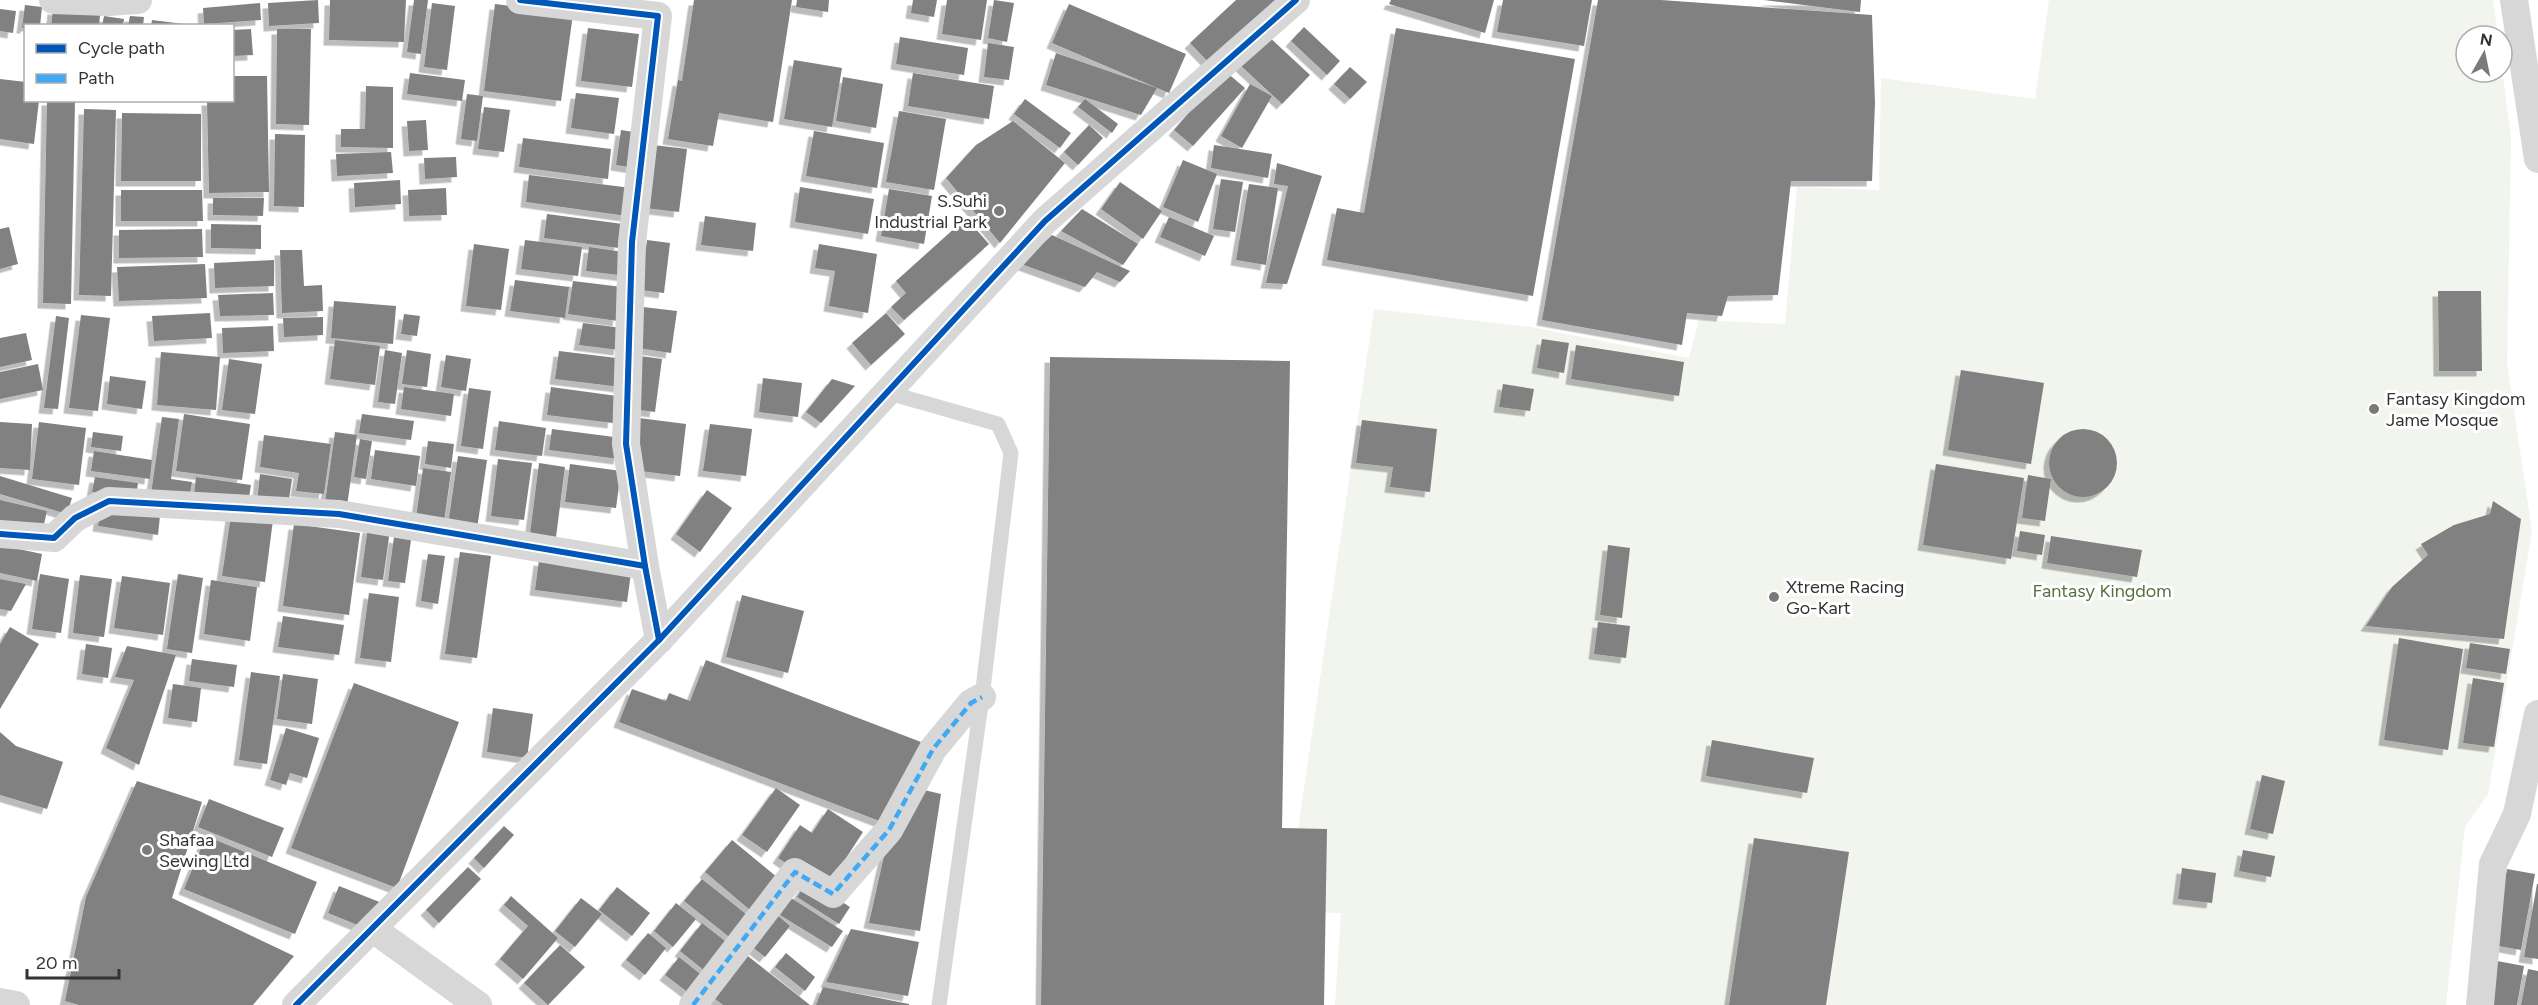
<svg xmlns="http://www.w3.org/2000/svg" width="2538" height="1005" viewBox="0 0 2538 1005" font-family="Figtree,sans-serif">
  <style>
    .green { fill: #f1f5ed }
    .building { fill: #818181; filter: url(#shadow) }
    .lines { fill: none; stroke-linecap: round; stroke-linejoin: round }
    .service { stroke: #d7d7d7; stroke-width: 15 }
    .minor { stroke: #d7d7d7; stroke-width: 28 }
    .quiet { stroke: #3fa9f5; stroke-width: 4.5; stroke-dasharray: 9 4.5; stroke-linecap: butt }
    .cycleway-casing { stroke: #fff; stroke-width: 10 }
    .cycleway { stroke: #0057b8; stroke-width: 6 }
    .poi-dot { fill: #7a7a7a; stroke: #fff; stroke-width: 2 }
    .labels { text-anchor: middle; stroke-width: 6; stroke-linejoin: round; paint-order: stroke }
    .poi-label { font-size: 18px; fill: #333; stroke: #fff; text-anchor: start }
    .park-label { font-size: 18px; fill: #56703f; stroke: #fff }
  </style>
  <defs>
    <filter id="shadow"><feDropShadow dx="-5.5" dy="5.5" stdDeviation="0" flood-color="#0004"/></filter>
  </defs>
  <rect width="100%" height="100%" fill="#fff"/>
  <path class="green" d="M2049,0H2493L2498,36H2466V72H2502V69L2511,138L2507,363L2532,531L2488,794L2465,827L2446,1005H1335L1341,913L1286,912L1374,309L1531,327L1689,358L1699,320L1785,324L1797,187L1879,190L1881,78L2035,99Z"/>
  <g class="building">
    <path d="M318,0L319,23L269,26L268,3Z"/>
    <path d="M330,0H406L404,42L329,40Z"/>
    <path d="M414,0H428L421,54L407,52Z"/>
    <path d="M694,0H792L773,122L719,113L713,146L668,139L678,80L682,81Z"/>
    <path d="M797,0H829L828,12L796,7Z"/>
    <path d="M913,0H937L934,17L911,13Z"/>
    <path d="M947,0H987L981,40L942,34Z"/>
    <path d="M994,0L1014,3L1007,42L988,38Z"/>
    <path d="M1236,0H1283L1213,67L1190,43Z"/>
    <path d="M1391,0H1494L1485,33L1389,4Z"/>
    <path d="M1503,0H1592L1584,46L1497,32Z"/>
    <path d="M1598,0H1661L1872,15L1875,103L1872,181H1791L1778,295L1728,296L1722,316L1687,313L1682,345L1542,320Z"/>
    <path d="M1764,0H1861L1860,12Z"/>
    <path d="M260,3L261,20L204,24L203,8Z"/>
    <path d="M432,3L455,6L447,70L424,67Z"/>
    <path d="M495,4L573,14L561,101L484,91Z"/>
    <path d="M1069,4L1186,54L1169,93L1052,43Z"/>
    <path d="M25,5L42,7L40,26H26V28H22Z"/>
    <path d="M0,9L16,11L13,33L0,31Z"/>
    <path d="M53,9L100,15L99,26H51Z"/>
    <path d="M104,16L124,19L123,26H102Z"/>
    <path d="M130,16L144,17L143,26H128Z"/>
    <path d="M152,20L184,24V26H151Z"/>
    <path d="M1304,27L1340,61L1327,75L1291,41Z"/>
    <path d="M588,28L639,34L632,87L581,81Z"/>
    <path d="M1396,28L1575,59L1533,296L1327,260L1337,208L1364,213Z"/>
    <path d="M251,29L253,55L232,56V30Z"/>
    <path d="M277,29H311L309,125L276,124Z"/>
    <path d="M1267,35L1310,75L1282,104L1239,64Z"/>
    <path d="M900,37L968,48L964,75L896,64Z"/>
    <path d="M988,43L1014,47L1009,80L984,77Z"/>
    <path d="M1056,53L1157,88L1141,115L1046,85Z"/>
    <path d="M794,60L842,68L832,127L784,119Z"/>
    <path d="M1350,67L1367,82L1350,99L1334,84Z"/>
    <path d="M1225,71L1245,88L1193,146L1174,130Z"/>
    <path d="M410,73L465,80L462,101L407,94Z"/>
    <path d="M913,73L994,86L989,119L908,106Z"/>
    <path d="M232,76H267L269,192L209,193L207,100H232Z"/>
    <path d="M843,77L883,84L876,128L836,121Z"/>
    <path d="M0,79L26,82V100H39L34,144L0,139Z"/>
    <path d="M1250,84L1272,96L1242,148L1221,136Z"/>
    <path d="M366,86L393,87V148L341,147V129H365Z"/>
    <path d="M576,93L619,98L614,134L571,128Z"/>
    <path d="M467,94L483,96L477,141L461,139Z"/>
    <path d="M1025,99L1071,133L1060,148L1014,114Z"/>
    <path d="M1085,99L1118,124L1112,133L1078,107Z"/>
    <path d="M47,100H75L71,304L43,303Z"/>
    <path d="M484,107L510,110L504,152L478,149Z"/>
    <path d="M84,109L116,110L111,296L79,295Z"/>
    <path d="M899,111L946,119L934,190L886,182Z"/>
    <path d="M122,113L201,114V181H121Z"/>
    <path d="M426,120L428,150L409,151L407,121Z"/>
    <path d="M1013,121L1065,163L1000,243L946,178L976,145Z"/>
    <path d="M1089,125L1103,138L1078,165L1064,152Z"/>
    <path d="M621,130L640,133L635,168L616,165Z"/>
    <path d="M814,131L884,143L877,188L806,176Z"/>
    <path d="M275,134L305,135L304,207L274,206Z"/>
    <path d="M523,138L611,149L608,179L519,167Z"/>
    <path d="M653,145L687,149L679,212L645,208Z"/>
    <path d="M1214,145L1272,154L1268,178L1211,168Z"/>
    <path d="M391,152L393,173L337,176L336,154Z"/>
    <path d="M456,157L457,177L425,179L424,158Z"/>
    <path d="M1183,160L1217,174L1198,222L1163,207Z"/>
    <path d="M1277,163L1322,176L1287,284L1266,283L1288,186L1274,184Z"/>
    <path d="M529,175L631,188L627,216L526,202Z"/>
    <path d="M1221,179L1243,182L1235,232L1213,229Z"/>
    <path d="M400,180L401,204L355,207L354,183Z"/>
    <path d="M1120,182L1162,211L1143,239L1101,209Z"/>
    <path d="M1249,184L1278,188L1266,265L1236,260Z"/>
    <path d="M800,187L874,199L868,234L795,222Z"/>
    <path d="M446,188L447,215L409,216L408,190Z"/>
    <path d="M889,189L932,196L924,244L881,236Z"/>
    <path d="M121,190H202L203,221H121Z"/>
    <path d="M213,198H264L263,216L213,215Z"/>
    <path d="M1082,209L1138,244L1123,265L1061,231Z"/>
    <path d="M547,214L623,224L619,248L544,238Z"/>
    <path d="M705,216L756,223L753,251L701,245Z"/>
    <path d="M1169,217L1214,236L1205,256L1160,237Z"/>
    <path d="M966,218L989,244L904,320L891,307L906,293L896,281Z"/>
    <path d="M211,224L261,225V249L211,248Z"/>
    <path d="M9,227L18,264L0,269V229Z"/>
    <path d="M202,229L203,257L119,258V230Z"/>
    <path d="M1052,235L1130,271L1120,282L1097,272L1085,287L1021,264Z"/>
    <path d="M525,240L582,247L578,276L521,269Z"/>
    <path d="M647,240L670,243L664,293L641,290Z"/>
    <path d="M474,244L509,249L501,310L466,306Z"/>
    <path d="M819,244L877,254L868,313L829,306L835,271L815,268Z"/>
    <path d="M589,247L630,253L627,276L586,271Z"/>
    <path d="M280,250H302L304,286L322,285L323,311L282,313Z"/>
    <path d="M274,260V286L215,288L214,263Z"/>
    <path d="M205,264L207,298L119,301L117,267Z"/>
    <path d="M515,280L569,287L565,318L510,311Z"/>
    <path d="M573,281L622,287L618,321L568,314Z"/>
    <path d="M2438,291H2481L2482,371H2439Z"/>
    <path d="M273,293L274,315L220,316L218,295Z"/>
    <path d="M334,301L396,306L393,344L331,338Z"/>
    <path d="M643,307L677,311L671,353L638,348Z"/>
    <path d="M210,313L212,338L154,341L152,316Z"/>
    <path d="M886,313L905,334L871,365L852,343Z"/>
    <path d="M404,314L420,316L417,336L401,334Z"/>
    <path d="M81,315L110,318L98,411L69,408Z"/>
    <path d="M56,316L69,318L58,409L44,408Z"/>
    <path d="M323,317V335L284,337L283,318Z"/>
    <path d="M583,323L622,328L619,350L579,345Z"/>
    <path d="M273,326L274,351L223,353L222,328Z"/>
    <path d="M26,333L32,360L0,367V338Z"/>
    <path d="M1542,339L1569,343L1564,373L1537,368Z"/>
    <path d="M335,340L380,346L375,385L330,379Z"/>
    <path d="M1576,345L1684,362L1679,396L1571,379Z"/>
    <path d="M385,350L402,353L395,404L378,402Z"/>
    <path d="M407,350L431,354L427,387L402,384Z"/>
    <path d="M559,351L625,359L621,387L555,379Z"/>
    <path d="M161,352L220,357L216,410L157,405Z"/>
    <path d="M446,355L471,359L466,391L441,387Z"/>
    <path d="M640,356L662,359L655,412L633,409Z"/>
    <path d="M1050,357L1290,361L1282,828L1327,829L1324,1005H1041Z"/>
    <path d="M229,359L262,364L255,414L222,410Z"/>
    <path d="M38,364L43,390L0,399V372Z"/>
    <path d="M1961,370L2044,383L2031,464L1948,450Z"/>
    <path d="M110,376L146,381L142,409L107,404Z"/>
    <path d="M763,378L802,383L798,417L759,412Z"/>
    <path d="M832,379L855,386L821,423L806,412Z"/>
    <path d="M1503,384L1534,389L1530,411L1499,407Z"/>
    <path d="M404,387L454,394L451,416L401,409Z"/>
    <path d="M551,387L617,396L613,423L547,415Z"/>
    <path d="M469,388L491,391L483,449L461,446Z"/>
    <path d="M184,414L250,424L242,480L176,471Z"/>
    <path d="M362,414L414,421L411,440L359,433Z"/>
    <path d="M162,417L179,419L171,479L192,482L189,499L151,494Z"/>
    <path d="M639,418L686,424L680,476L632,470Z"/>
    <path d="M1362,420L1437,429L1430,492L1390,487L1393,467L1356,463Z"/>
    <path d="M499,421L546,428L542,456L495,450Z"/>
    <path d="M0,422L32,424L30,470L0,468Z"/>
    <path d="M39,422L86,428L79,485L32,479Z"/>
    <path d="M710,424L752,429L746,476L703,471Z"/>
    <path d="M552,429L622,438L619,459L549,450Z"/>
    <circle cx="2083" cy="463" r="34"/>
    <path d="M93,432L123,436L121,451L91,447Z"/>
    <path d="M335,432L357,435L347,506L325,503Z"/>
    <path d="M264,435L331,444L324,494L296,491L299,473L260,467Z"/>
    <path d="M360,439L372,441L366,479L354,477Z"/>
    <path d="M428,441L454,444L451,468L425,464Z"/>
    <path d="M375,450L420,456L416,486L371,479Z"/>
    <path d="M94,451L152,460L150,479L91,471Z"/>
    <path d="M458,456L487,460L477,529L448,525Z"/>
    <path d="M498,459L532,463L524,520L491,516Z"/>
    <path d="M539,463L565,467L556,537L530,534Z"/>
    <path d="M570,464L621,471L616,508L565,502Z"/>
    <path d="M1936,464L2024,478L2011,559L1923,545Z"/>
    <path d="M423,468L451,472L444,522L416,518Z"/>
    <path d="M260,474L292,479L288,506L257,502Z"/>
    <path d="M2028,475L2051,479L2045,521L2022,518Z"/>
    <path d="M0,476L72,498L67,514L0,494Z"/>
    <path d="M95,477L138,483L136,497L92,492Z"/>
    <path d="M196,477L251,485L248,503L194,495Z"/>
    <path d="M707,490L732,508L700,552L676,534Z"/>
    <path d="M0,500L47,511L42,533L0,524Z"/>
    <path d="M2493,501L2521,519L2504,639L2366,626L2392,587L2428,555L2421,544L2454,525L2490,514Z"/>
    <path d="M101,507L160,516L158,535L98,526Z"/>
    <path d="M231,515L273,520L265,582L222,576Z"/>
    <path d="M294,524L360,533L349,615L283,606Z"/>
    <path d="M368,527L390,530L383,580L361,577Z"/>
    <path d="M2020,531L2045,535L2042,555L2017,551Z"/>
    <path d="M2051,536L2142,550L2137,577L2047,563Z"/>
    <path d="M394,537L411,540L405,583L388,581Z"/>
    <path d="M0,545L42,554L37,581L0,573Z"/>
    <path d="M1608,545L1630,548L1622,618L1600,615Z"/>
    <path d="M460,552L491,556L477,658L445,654Z"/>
    <path d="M428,554L445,556L438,604L421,601Z"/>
    <path d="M539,560L631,573L627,602L535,590Z"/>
    <path d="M40,574L69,579L61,633L32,629Z"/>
    <path d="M178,574L203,578L192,653L167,649Z"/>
    <path d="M80,575L112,579L104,637L73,633Z"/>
    <path d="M122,576L170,583L163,635L114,628Z"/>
    <path d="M0,579L26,584L11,611L0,609Z"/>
    <path d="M211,580L257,587L250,641L204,634Z"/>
    <path d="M369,593L399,597L391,662L360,658Z"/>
    <path d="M742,595L804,611L788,673L726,657Z"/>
    <path d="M283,616L344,625L339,655L278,647Z"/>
    <path d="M1598,622L1630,626L1626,658L1594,654Z"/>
    <path d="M10,627L39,644L0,709V644Z"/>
    <path d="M2399,638L2463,649L2448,750L2384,740Z"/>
    <path d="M2470,643L2510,649L2506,674L2466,668Z"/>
    <path d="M86,644L112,648L108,678L82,674Z"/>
    <path d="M127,646L176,655L139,765L106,748L134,680L115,677Z"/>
    <path d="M192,659L237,665L234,687L189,681Z"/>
    <path d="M706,660L921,742L890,825L619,722L632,689L666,701L669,693L690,701Z"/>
    <path d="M251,672L280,676L267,764L239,760Z"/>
    <path d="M283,674L318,679L312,724L277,719Z"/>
    <path d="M2473,678L2504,683L2494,747L2463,743Z"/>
    <path d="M354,683L459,722L397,888L291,848Z"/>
    <path d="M173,684L201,688L197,722L168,718Z"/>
    <path d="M493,708L533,714L527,758L487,752Z"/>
    <path d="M286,728L319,738L307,778L290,773L286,785L270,780Z"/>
    <path d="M0,732L16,746L63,762L47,809L0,795Z"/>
    <path d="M1712,740L1814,758L1807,793L1706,776Z"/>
    <path d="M2262,775L2285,781L2273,834L2250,829Z"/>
    <path d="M137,781L202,802L172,898L294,956L253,1005H79L65,1001L86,897Z"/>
    <path d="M776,788L800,805L767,852L742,835Z"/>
    <path d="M920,789L941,794L920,931L869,923L886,847Z"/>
    <path d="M209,799L284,828L272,857L198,827Z"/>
    <path d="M828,809L863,832L826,889L778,858L800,825L812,833Z"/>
    <path d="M504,826L514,835L484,868L474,858Z"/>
    <path d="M206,836L317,882L295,934L184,889Z"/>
    <path d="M1754,838L1849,852L1826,1005H1729Z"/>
    <path d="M732,840L778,878L750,910L705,872Z"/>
    <path d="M2243,850L2275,856L2271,877L2239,871Z"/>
    <path d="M468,867L481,879L439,923L426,910Z"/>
    <path d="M2182,868L2216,873L2212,903L2178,899Z"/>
    <path d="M2507,869L2535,874L2521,950L2493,945Z"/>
    <path d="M702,879L751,918L733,940L684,901Z"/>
    <path d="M808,880L850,907L839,924L797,897Z"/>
    <path d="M2537,884H2538V959L2524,957Z"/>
    <path d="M339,886L382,903L370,930L328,913Z"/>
    <path d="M617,887L650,913L632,936L599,910Z"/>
    <path d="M511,896L558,938L523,979L500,959L528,926L504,905Z"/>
    <path d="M581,898L602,914L575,947L555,931Z"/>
    <path d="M791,898L843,931L832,947L780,915Z"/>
    <path d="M676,903L696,919L673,947L654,931Z"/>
    <path d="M776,914L790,926L765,957L751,946Z"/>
    <path d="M702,923L729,944L706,972L680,951Z"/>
    <path d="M851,929L919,942L908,996L826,982Z"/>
    <path d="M648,933L666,948L645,975L626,960Z"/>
    <path d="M560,945L585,967L548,1005L524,983Z"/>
    <path d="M744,953L810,1005H723L710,995Z"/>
    <path d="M786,953L815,977L805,991L775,967Z"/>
    <path d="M679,957L704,977L690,994L665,975Z"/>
    <path d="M2497,961L2524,966L2517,1005H2490Z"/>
    <path d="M2528,969L2538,971V1005H2521Z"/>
    <path d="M823,987L909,1004V1005H816Z"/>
  </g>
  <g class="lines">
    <path class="service" d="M889,393L998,424L1011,453L982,697L939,1005"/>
    <g class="minor">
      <path d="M53,0L108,2L138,0"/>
      <path d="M520,0L658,16L632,242L626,444L645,566L659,640"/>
      <path d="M2514,0L2538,159"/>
      <path d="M0,534L54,538L75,518L109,501L339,514L645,566"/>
      <path d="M373,929L478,1005"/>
      <path d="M0,1002L16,1005"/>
      <path d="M296,1005L659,640L1045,221L1296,0"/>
      <path d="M693,1005L795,872L833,894L889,830L933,749L971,703L982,697"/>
      <path d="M2480,1005L2493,864L2517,814L2538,714"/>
    </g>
    <path class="quiet" d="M693,1005L795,872L833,894L889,830L933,749L971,703L982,697"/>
    <g class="cycleway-casing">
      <g id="cycleway">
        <path d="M520,0L658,16L632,242L626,444L645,566L659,640"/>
        <path d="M0,534L54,538L75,518L109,501L339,514L645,566"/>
        <path d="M296,1005L659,640L1045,221L1296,0"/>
      </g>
    </g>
    <use href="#cycleway" class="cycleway"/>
  </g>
  <g class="poi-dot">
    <circle cx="999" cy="211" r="6"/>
    <circle cx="2374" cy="409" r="6"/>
    <circle cx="1774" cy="597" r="6"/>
    <circle cx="147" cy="850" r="6"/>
  </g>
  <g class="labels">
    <g class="poi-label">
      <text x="987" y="207" text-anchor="end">S.Suhi<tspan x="987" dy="21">Industrial Park</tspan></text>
      <text x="2386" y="405">Fantasy Kingdom<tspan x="2386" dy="21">Jame Mosque</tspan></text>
      <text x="1786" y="593">Xtreme Racing<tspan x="1786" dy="21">Go-Kart</tspan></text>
      <text x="159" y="846">Shafaa<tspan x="159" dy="21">Sewing Ltd</tspan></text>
    </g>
    <g class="park-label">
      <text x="2102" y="597">Fantasy Kingdom</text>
    </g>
  </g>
  <rect x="24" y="24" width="210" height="78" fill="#ffffff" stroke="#adadad" stroke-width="1.5"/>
  <rect x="36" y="44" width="30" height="9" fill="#0057b8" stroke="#adadad" stroke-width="1.5"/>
  <text x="78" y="54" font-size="18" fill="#333333">Cycle path</text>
  <rect x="36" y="74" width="30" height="9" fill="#3fa9f5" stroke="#adadad" stroke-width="1.5"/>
  <text x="78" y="84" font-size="18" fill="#333333">Path</text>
  <g transform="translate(2484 54) rotate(9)"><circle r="28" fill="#ffffff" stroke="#adadad" stroke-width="1.5"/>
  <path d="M0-4.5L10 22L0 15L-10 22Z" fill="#7a7a7a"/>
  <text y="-9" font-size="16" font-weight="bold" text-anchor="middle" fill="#333333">N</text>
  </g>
  <path d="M27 969v9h92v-9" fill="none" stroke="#333333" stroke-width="3"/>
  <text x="36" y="969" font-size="18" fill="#333333" stroke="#ffffff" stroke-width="4.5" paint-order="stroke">20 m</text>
</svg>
